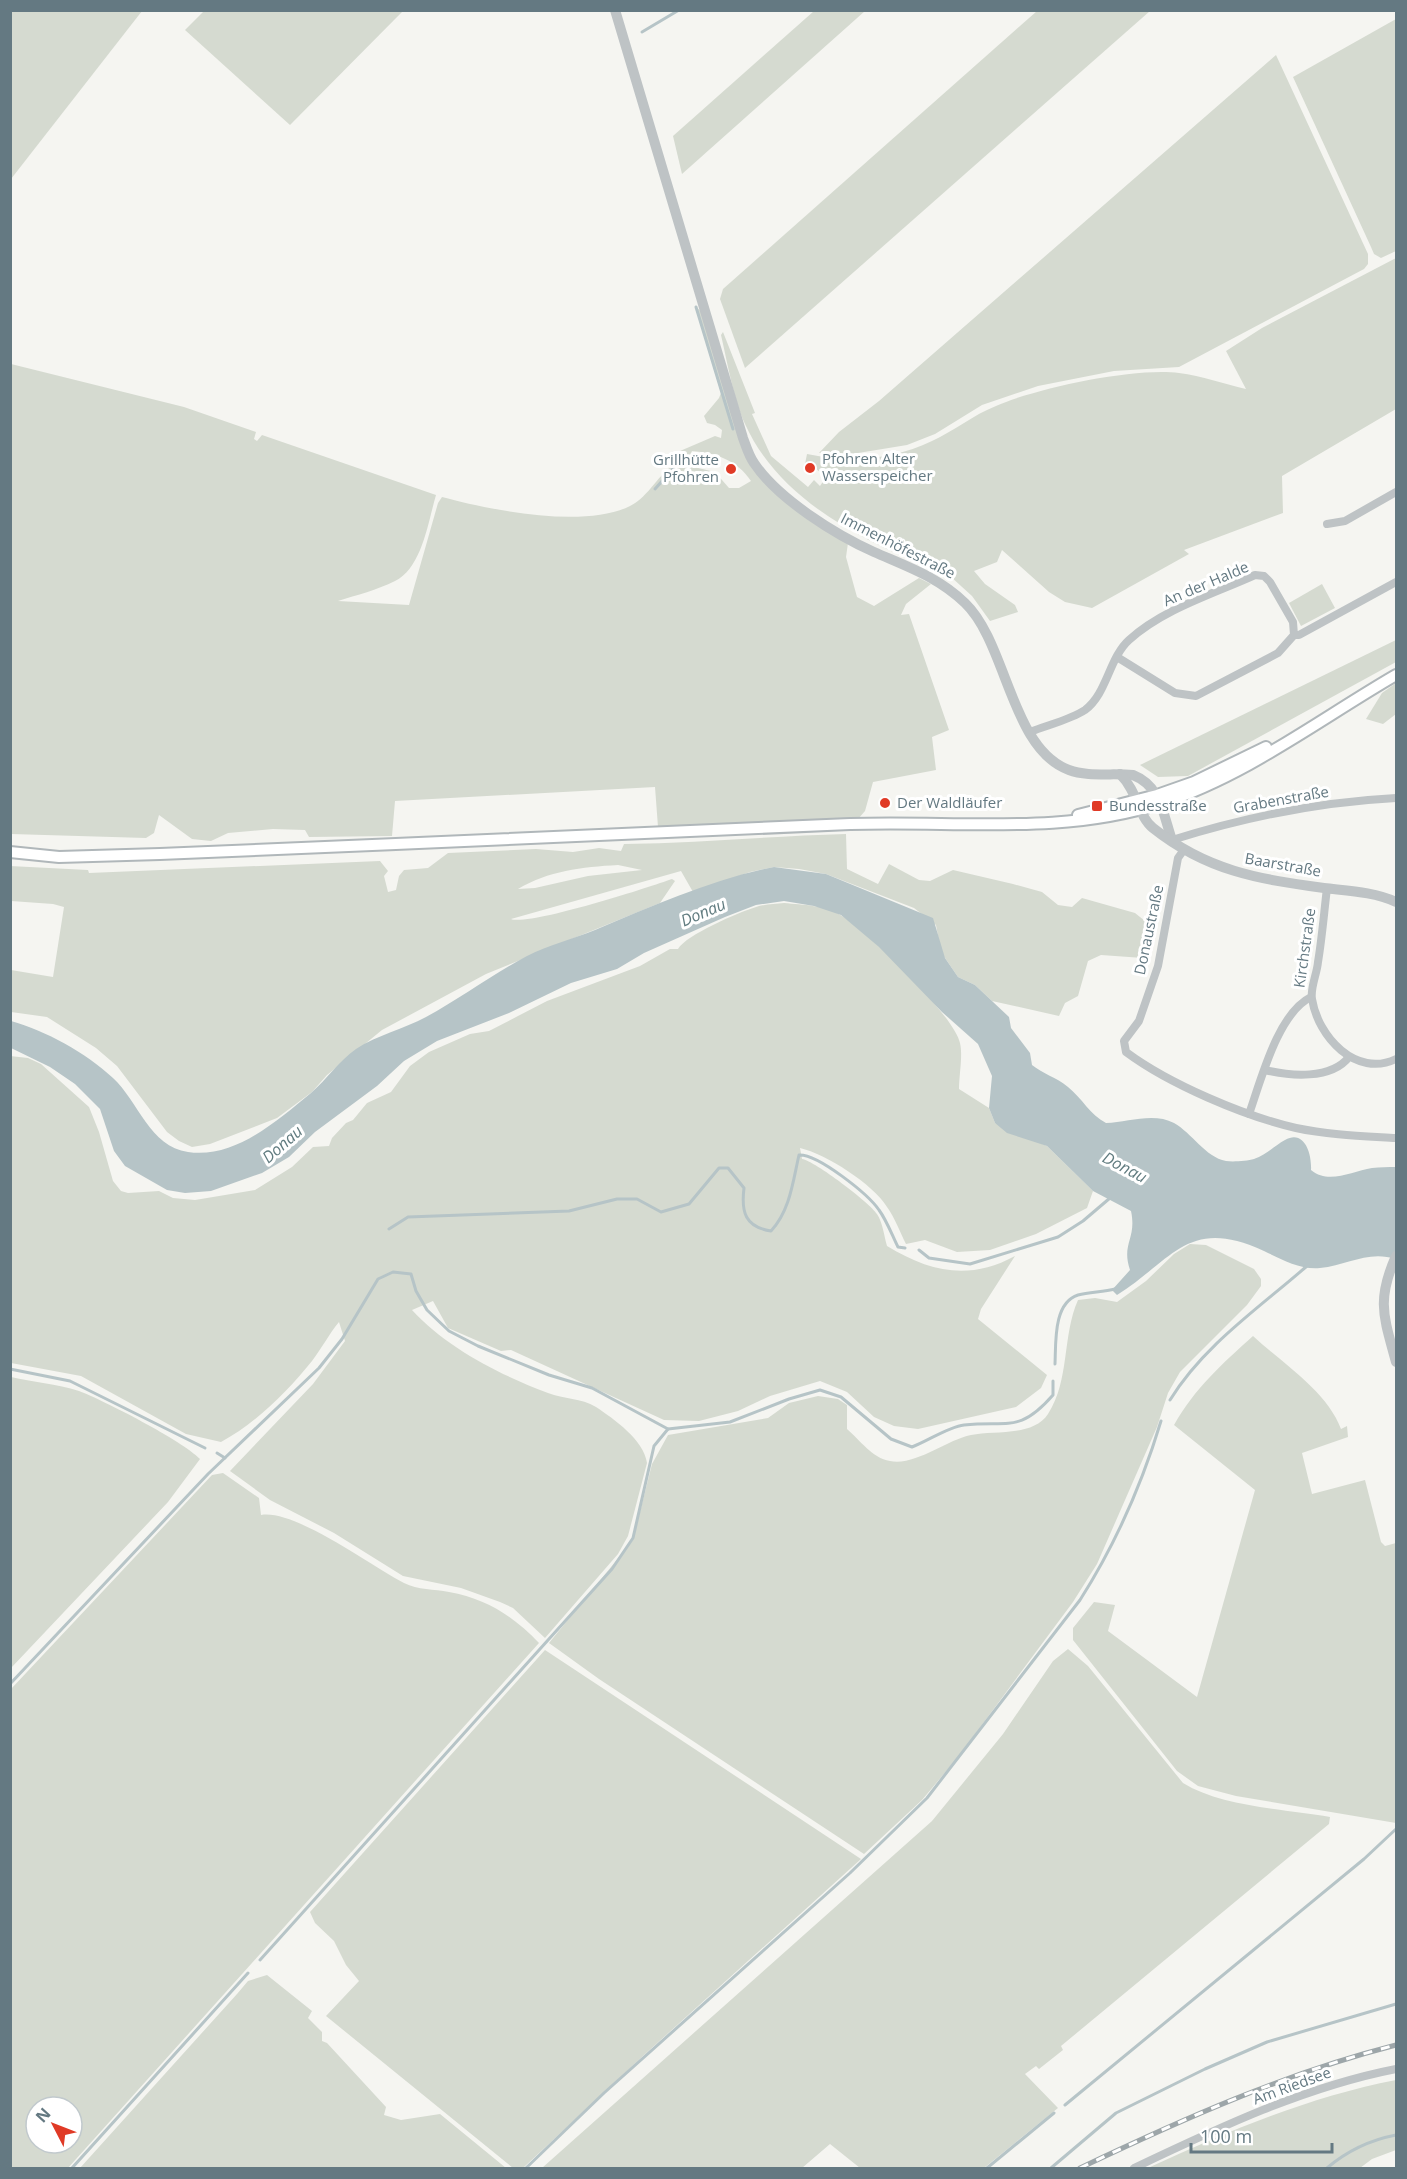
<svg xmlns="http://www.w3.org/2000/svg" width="1407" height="2179" viewBox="0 0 1407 2179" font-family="'Open Sans',sans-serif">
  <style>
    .green { fill: #d5dad0; fill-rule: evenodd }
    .water { fill: #b6c4c7 }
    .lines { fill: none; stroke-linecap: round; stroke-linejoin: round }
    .stream { stroke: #b6c4c7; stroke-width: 3 }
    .secondary-casing { stroke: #b0b7ba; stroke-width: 14 }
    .minor { stroke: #bec3c5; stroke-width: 8 }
    .tertiary { stroke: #bec3c5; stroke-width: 10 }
    .secondary { stroke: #fff; stroke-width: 10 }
    .rail-casing { stroke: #9da6a9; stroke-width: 5 }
    .rail { stroke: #fff; stroke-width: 3; stroke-dasharray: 9; stroke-linecap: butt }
    .poi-dot { fill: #e03a26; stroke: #fff; stroke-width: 2 }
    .labels { text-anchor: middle; stroke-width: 6; stroke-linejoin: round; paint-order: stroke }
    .poi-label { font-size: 15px; fill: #647982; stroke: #fff; text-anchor: start }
    .street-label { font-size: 15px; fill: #647982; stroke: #fff }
    .water-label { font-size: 16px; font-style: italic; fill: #607b7f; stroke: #fff }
  </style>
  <rect width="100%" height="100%" fill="#f5f5f1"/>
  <g class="green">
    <path d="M11,10L142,11L11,179L10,11Z"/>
    <path d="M205,10H403V11L290,125L185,30Z"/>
    <path d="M814,11H865L682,174L673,136Z"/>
    <path d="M1037,11H1150L745,368L720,299L723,289Z"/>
    <path d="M1396,19V251L1381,258L1374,254L1371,247L1293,77Z"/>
    <path d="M1276,55L1368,254V264L1364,269L1179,367L1114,371L1038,386L982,405L935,434L907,445L852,454L819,453L839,432L879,401Z"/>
    <path d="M1396,258V409L1282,476L1283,513L1184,550L1189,554L1092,608L1065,602L1049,592L1002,550L997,562L974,571L985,584L1015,605L1018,612L990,621L972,596L929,557L925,566C854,536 778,497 745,424C734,400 727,361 721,335L723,332L755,413L752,414L771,456L808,487L814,480L820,486L826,477L809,463L805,464L807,454C848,463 893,460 932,441C954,431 973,415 996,406C1036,388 1136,367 1179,373C1202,376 1224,384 1246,389L1226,351L1262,328Z"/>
    <path d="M696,307L702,312L751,463L848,543L846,557L857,597L874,606L919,578L931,584L906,604L901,615L909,614L949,730L932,737L936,770L873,782L865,811L858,819L658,827L655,787L395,801L392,836L309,837L305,830L273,829L228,833L211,841L192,839L159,815L154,833L146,838L11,834V364L184,407L256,432L254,439L257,441L262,435L436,495C428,522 422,568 395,581C377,590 357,595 338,601L409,605L438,503L442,497C490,510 584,529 630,506C650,496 658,473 677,463L715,472L729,488H739L751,481C737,460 716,453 692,451L689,457H683L680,451L715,436L721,438L722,430L715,425L707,423L704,416L719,398L721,393Z"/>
    <path d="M1322,584L1335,608L1301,626L1289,603Z"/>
    <path d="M1396,640V662L1188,776L1158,777L1140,765Z"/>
    <path d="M1396,683V714L1383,724L1366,719L1382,693Z"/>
    <path d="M846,834L847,869L878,884L889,864L919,880L930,881L953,870L1013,884L1042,892L1058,905L1072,907L1082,898L1135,913L1150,925V938L1143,958L1101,955L1088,961L1078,996L1065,1003L1059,1016L992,1001L975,985L958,977L941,952L936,925L914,908L826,874L799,869L774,867L750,872L693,892L681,871L511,919C529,926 647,888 672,879L675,881L660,903L486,974L382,1030L327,1075L312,1092L277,1118L210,1144L192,1147L179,1141L167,1132L117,1066L96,1048L47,1017L11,1012V970L53,977L64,907L53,904L11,901L10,866L88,870L89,873L380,861L388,871L384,876L388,892L396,890L399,876L404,870L428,868L448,853L536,849L573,852L599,848L621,851L624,844C698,843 771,836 846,834ZM618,865L642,870L588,876L535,888L518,889C548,871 582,867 618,865Z"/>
    <path d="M784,903C803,905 826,905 842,916C868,932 954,1015 960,1043C963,1056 959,1075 959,1089L989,1108L995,1123L1047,1146L1093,1191L1087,1208L1036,1234L990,1250L957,1252L925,1240L906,1244C900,1232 895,1218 887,1207C873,1184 826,1154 800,1148L802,1159C815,1161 870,1203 877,1214C883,1223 884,1236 887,1246C930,1272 969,1281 1015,1256L981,1309L978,1319L1047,1375L1041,1388L1016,1407L918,1429L894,1426L874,1417L847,1392L820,1381L770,1396L738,1411L699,1421L664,1420L511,1350L501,1351L448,1328L433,1301L412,1310C447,1348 500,1375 548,1393C564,1399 581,1398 596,1407C614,1419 644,1440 647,1463L628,1536L618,1554L545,1638L513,1608L500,1602L461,1588L403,1576L334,1533L270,1500L230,1471L313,1384L345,1341L339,1322C329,1334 322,1348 312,1361C288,1391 255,1424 221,1442L186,1434L81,1376L11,1363L10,1056L28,1058L41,1064L89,1107L99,1132L113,1181L121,1191L128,1193L159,1191L173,1198L195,1200L255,1190L292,1167L313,1147L329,1146L332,1138L346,1123L353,1120L367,1103L391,1092L410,1066L429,1052L470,1034L489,1031L547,1001L640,966L670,949H678C686,935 739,912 756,907C765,904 775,904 784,903Z"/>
    <path d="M1190,1244L1206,1245L1254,1269L1261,1279V1286L1247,1305L1180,1372L1168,1393L1157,1427L1097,1564L1073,1602L958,1757L922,1800L864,1854L599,1679L549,1643L633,1540L652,1464L668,1435L768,1418L789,1403L818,1396L838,1399L847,1405V1429C860,1440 872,1458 890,1461C916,1466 946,1440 971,1435C994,1430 1033,1437 1048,1414C1070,1380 1062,1336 1078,1300L1095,1298L1117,1302L1146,1281L1174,1254Z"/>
    <path d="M1253,1336C1282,1363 1327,1391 1341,1429L1347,1426L1348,1437L1302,1453L1312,1494L1365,1480L1381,1542L1385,1546L1396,1543V1823L1236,1796L1198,1786L1177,1771L1073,1640V1628L1094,1602L1115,1605L1108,1631L1197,1697L1255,1490L1174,1425C1195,1388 1222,1364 1253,1336Z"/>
    <path d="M11,1377C32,1382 57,1384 79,1391C103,1400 183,1441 200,1459L168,1502L11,1668Z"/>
    <path d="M223,1473L259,1498L261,1515C295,1509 371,1566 404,1583C418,1590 434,1589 449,1592C487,1599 513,1616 539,1643L68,2168H11V1689L212,1475ZM36,2107H72V2143H36Z"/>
    <path d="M1068,1649L1088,1666L1183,1783C1222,1807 1285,1809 1330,1817L1329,1824L1061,2046L1063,2050L1039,2069L1036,2066L1025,2074L1058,2108L984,2168H860L830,2144L802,2168H542L932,1821L1003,1734L1053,1661Z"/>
    <path d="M545,1650L861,1859L644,2055L523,2168H513L326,2016L359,1981L346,1965L334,1941L315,1923L310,1912Z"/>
    <path d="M267,1975L312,2011L308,2018L322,2032V2041L327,2043L386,2107L384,2115L401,2120L440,2114L506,2168H80L237,1994L248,1981Z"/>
    <path d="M1396,2080V2150L1372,2159L1360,2168H1148C1228,2131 1309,2097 1396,2080Z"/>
  </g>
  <path class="water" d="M774,867L826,874L933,918L945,958L958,977L975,985L1009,1017L1011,1028L1030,1053L1032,1065C1043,1074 1056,1077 1068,1087C1082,1098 1090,1115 1106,1123C1128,1122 1154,1112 1174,1123C1192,1133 1205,1157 1226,1161C1233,1162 1247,1161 1254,1159C1266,1155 1274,1146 1285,1140C1305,1129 1312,1155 1311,1170C1329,1185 1352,1171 1372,1168C1380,1167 1388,1167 1396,1167V1259C1368,1250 1348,1265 1320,1268C1300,1270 1281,1259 1264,1251C1188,1216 1174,1259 1117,1295L1112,1290L1130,1270C1121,1243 1137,1239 1131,1211L1093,1191L1047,1146L1007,1133L995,1123L989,1108L992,1076L978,1044L942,1012L879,947L841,915L814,906L784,901L756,905L725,917L644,953L617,969L571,983L509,1013L437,1041L404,1061L377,1086L315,1132L289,1157L262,1173L211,1191L185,1193L167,1190L125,1166L114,1151L100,1109L75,1084L50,1067L11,1048V1021C46,1031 85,1052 113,1078C138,1101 150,1147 188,1152C234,1159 277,1121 311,1093C327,1079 339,1061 356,1049C377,1035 404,1029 426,1017C461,998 493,974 527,956C549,945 573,939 595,930C653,906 713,879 774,867Z"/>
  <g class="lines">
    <g class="stream">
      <path d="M642,32L679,10"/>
      <path d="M696,307L733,429"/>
      <path d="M655,489L679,462"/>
      <path d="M389,1229L408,1217L569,1211L617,1199H637L661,1212L689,1204L719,1168H728L744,1188C741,1212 745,1227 771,1231C790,1211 793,1181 799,1155C818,1154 868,1194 879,1210C887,1221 892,1235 898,1247L905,1248"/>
      <path d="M919,1250L929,1258L970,1264L1058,1237L1083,1221L1110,1198"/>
      <path d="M1055,1364C1056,1343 1053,1303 1078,1295C1090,1292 1103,1292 1115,1289"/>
      <path d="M10,1369L70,1381L205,1448"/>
      <path d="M1170,1400C1204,1345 1259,1308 1307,1266"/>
      <path d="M217,1453L225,1458"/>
      <path d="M10,1684L208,1474L319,1368L342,1339L378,1279L393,1272L411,1274L416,1291L427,1310L449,1331L478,1346L549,1375L592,1388L668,1429L730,1422L789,1399L820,1390L841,1397L891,1439L912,1447C928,1441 948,1427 964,1425C1008,1420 1019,1434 1053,1395V1381"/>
      <path d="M260,1960L612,1569L633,1538L654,1446L668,1429"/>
      <path d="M1065,2105L1364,1859L1396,1829"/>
      <path d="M72,2168L248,1973"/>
      <path d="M526,2168L604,2093L850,1873L927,1798L1080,1600C1115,1545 1142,1484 1161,1421"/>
      <path d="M987,2168L1054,2113"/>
      <path d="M1051,2168L1116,2113L1205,2069L1267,2042L1396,2004"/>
      <path d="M1327,2168C1347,2151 1370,2140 1396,2135"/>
    </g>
    <g class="secondary-casing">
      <g id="secondary">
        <path d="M1078,815L1157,795L1194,782L1266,747"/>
        <path d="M10,852L59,857L160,854C390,844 620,835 850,824C954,820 1061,836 1162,803C1246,776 1320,719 1396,675"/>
      </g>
    </g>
    <g class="minor">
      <path d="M1327,524L1345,521L1396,492"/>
      <path d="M1294,635H1299L1396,582"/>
      <path d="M1030,732C1047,725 1070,720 1085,710C1107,694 1109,658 1129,640C1163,609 1213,594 1255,575L1264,576L1270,582L1293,622L1294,635L1278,653L1196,696L1175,693L1117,657"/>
      <path d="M1172,840C1245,817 1319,802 1396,798"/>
      <path d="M1183,851L1178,858L1158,966L1139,1021L1124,1041L1126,1052C1169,1084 1244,1116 1296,1128C1329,1135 1363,1136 1396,1138"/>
      <path d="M1327,888C1324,913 1322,938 1318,962C1317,974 1310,988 1312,999C1318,1037 1356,1078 1396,1059"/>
      <path d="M1265,1070C1290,1076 1331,1080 1349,1057"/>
      <path d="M1249,1114C1261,1080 1278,1013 1311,997"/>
      <path d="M1134,2168C1218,2128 1304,2087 1396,2069"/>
    </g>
    <g class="tertiary">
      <path d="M615,10L743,438C746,446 749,456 754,463C778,499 836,535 874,552C908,567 938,577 965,603C1007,643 1011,749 1069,770C1087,777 1113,773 1133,775C1161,786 1163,814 1172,840"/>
      <path d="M1120,774C1138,792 1138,816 1153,828C1207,871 1258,879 1324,888C1349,891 1374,892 1396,902"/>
      <path d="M1396,1256C1376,1301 1384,1317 1396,1362"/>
    </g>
    <use href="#secondary" class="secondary"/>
    <g class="rail-casing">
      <path id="rail" d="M1080,2168C1183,2119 1286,2073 1396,2045"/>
    </g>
    <use href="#rail" class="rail"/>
  </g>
  <g class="poi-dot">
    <circle cx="810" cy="468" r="6"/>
    <circle cx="731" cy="469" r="6"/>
    <circle cx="885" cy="803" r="6"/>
    <rect x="1091" y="800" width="12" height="12" rx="3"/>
  </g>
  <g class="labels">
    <g class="poi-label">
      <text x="822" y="464">Pfohren Alter<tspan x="822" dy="17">Wasserspeicher</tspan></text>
      <text x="719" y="465" text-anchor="end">Grillhütte<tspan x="719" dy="17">Pfohren</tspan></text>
      <text x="897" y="808">Der Waldläufer</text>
      <text x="1109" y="811">Bundesstraße</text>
    </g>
    <g class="street-label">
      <text transform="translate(898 546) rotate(27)" y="5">Immenhöfestraße</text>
      <text transform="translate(1206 584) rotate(-23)" y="5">An der Halde</text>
      <text transform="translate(1281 800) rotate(-10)" y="5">Grabenstraße</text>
      <text transform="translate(1283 865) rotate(10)" y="5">Baarstraße</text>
      <text transform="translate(1149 930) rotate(-78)" y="5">Donaustraße</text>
      <text transform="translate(1305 948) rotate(-82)" y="5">Kirchstraße</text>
      <text transform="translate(1292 2086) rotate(-20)" y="5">Am Riedsee</text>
    </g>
    <g class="water-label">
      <text transform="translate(703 912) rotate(-23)" y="6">Donau</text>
      <text transform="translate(282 1144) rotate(-41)" y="6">Donau</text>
      <text transform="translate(1125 1167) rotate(28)" y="6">Donau</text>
    </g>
  </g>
  <rect width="1407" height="2179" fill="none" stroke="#647982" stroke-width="24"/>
  <g transform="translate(54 2125) rotate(312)"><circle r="28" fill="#ffffff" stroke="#c1c9cd" stroke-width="1.5"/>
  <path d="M0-4.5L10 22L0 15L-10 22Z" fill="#e03a26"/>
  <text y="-9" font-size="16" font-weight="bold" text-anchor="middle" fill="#647982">N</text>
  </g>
  <path d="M1191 2143v9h141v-9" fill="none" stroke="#647982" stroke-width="3"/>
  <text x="1200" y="2143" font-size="18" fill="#647982" stroke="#ffffff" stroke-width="4.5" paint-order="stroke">100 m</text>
</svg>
